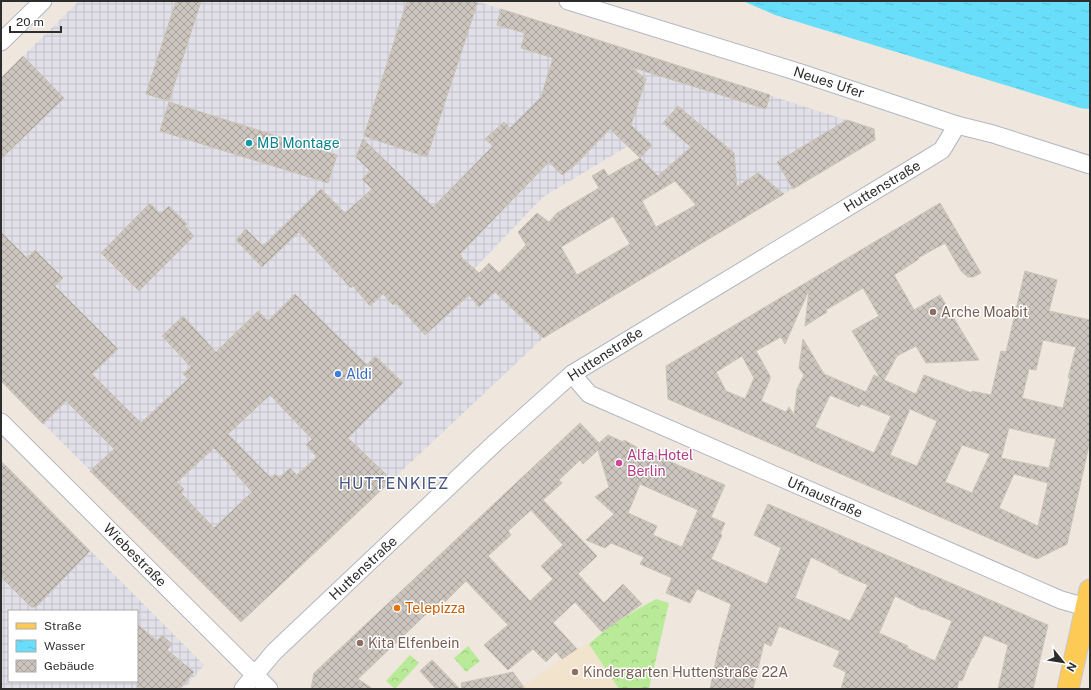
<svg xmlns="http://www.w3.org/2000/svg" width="1091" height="690" viewBox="0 0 1091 690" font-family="'Public Sans',sans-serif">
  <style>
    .industrial { fill: url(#industrial-grid); fill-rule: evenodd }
    .education { fill: #f2e3cd }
    .forest { fill: url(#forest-crowns) }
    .water { fill: url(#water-ripples) }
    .building { fill: url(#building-cross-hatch); stroke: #cbc3b7; fill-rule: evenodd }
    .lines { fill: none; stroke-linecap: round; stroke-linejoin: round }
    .minor-casing { stroke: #b2b6c2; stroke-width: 19 }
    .major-casing { stroke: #c8c8c8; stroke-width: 23 }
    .minor { stroke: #fff; stroke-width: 17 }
    .major { stroke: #fdca56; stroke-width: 21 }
    .culture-dot { fill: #0f9aa8; stroke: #fff; stroke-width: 1.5 }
    .education-dot { fill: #8d6e63; stroke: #fff; stroke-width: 1.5 }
    .shop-dot { fill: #3f7fe0; stroke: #fff; stroke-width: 1.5 }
    .hotel-dot { fill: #d1479c; stroke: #fff; stroke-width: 1.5 }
    .food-dot { fill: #e8710a; stroke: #fff; stroke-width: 1.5 }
    .labels { text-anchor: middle; stroke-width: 3; stroke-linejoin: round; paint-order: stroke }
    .street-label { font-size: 14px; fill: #2d2d2d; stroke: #fff }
    .culture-label { font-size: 14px; fill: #0d838f; stroke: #fff; text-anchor: start }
    .education-label { font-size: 14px; fill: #785e54; stroke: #fff; text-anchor: start }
    .shop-label { font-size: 14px; fill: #366cbe; stroke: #fff; text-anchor: start }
    .hotel-label { font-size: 14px; fill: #b23c85; stroke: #fff; text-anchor: start }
    .food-label { font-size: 14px; fill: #c56008; stroke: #fff; text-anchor: start }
    .quarter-label { font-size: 16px; letter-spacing: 1px; fill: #485783; stroke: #fff }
  </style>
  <defs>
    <pattern id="industrial-grid" width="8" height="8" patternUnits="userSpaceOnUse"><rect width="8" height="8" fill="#e1dfe8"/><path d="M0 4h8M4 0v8" fill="none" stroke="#c1c0c7"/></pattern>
    <pattern id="forest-crowns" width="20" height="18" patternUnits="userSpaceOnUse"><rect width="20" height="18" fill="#b9ea97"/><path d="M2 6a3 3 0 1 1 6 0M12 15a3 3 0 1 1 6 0" fill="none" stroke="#9fc982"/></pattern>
    <pattern id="water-ripples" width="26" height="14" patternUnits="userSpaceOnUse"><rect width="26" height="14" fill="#69defa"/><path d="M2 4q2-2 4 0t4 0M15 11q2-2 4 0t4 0" fill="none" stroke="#5bbfd7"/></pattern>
    <pattern id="building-cross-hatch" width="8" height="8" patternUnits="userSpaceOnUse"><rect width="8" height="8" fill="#cbc5bd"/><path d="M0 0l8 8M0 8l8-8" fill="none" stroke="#a5a09a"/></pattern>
  </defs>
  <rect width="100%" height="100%" fill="#efe7de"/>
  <g class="industrial">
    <path d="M79,1H476L874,129L875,140L742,219L703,153L667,184L628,146L543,197L473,270L543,338L241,622L1,381V78Z"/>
    <path d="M1,461L204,665L184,689H1ZM9,611H137V681H9Z"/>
  </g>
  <path class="education" d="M589,644L619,689H519L577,649Z"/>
  <g class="forest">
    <path d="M656,599L669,603L649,689H619L589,644C609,625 632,612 656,599Z"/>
    <path d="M468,646L480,661L466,672L454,658Z"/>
    <path d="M410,655L419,663L395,689L386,681Z"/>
  </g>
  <path class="water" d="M743,1H1084L1090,3V109L1080,108L775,15Z"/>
  <g class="building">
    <path d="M176,1H201L169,101L146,94Z"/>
    <path d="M407,1H478L427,157L364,136Z"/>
    <path d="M501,9L770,95L766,109L631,67L646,79L631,125L652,145L640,158L610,129L574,166L562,175L549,162L460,254L462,256L461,257L479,273L489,263L499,273L526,245L518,232L537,213L549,222L557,213L599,188L592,176L604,169L608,176L640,158L658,176L691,147L663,123L678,106L734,153L737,187L758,173L784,194L543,338L495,292L479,307L469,295L425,335L396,303L393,305L383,294L370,306L353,286L351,288L299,232L262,267L236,240L246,229L263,246L321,189L345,213L372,189L362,179L370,171L356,157L363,139L433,207L493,146L485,139L504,122L510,128L541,97L553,58L521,48L525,33L497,25ZM675,181L696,205L656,227L642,201ZM613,216L630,244L577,275L561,247Z"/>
    <path d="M23,56L64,98L1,159V78Z"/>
    <path d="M169,102L337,155L328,183L160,131Z"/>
    <path d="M847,120L874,129L875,140L793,189L777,162Z"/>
    <path d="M150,203L160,214L169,206L187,224L185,226L194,236L139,291L101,253Z"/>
    <path d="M940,203L981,273L973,277H968L961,271L945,243L918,258L919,259L894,275L914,310L940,295L979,360L926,363L916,346L897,356L884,380L916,394L924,375L972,393V391L991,395L1001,351L1006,352L1025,271L1057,280L1049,311L1090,320V441L1067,544L1037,559L668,399L666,366ZM863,288L879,316L852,331L880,378L874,375L866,392L824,374L803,339L799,368L804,375L797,389L794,415L789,407L786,412L761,401L770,379V376L756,351L781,337L785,344L809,290L805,326L827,312L826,310ZM1043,340L1076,347L1068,378H1070L1063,408L1022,398L1029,369L1036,370ZM742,356L754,378L745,399L726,391L716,372ZM830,395L859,407L861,404L891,416L874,453L815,427ZM910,409L937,421L917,466L890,455ZM1009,428L1056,439L1049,468L1001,458ZM962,445L990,454L972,493L945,482ZM1014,474L1048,483L1038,526L999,508Z"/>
    <path d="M1,232L27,258L35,250L63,278L55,286L118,349L92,374L141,423L188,379L183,374L191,367L162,336L183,316L216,352L258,311L268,321L295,294L367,365L375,356L403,383L348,438L392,480L241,622L90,471L114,449L66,401L43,424L1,381ZM270,395L312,439L306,445L317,457L297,475L290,468L279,478L275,474L271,478L228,434ZM214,448L232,467L231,468L252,492L214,528L181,493L184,489L177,482Z"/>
    <path d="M580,423L599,443L608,435L623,442L624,440L640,449L725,485L711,517L725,523L720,534L722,535L711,559L767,584L781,548L754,535L768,504L1048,625L1033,689H998L1008,645L984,635L973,658L972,657L962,681L959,680L957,689H841L846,672L833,666L840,651L779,626L771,646L764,643L753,689H710L719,646L731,604L697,589L690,603L666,593L672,578L640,564L644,557L611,543L605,548L586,540L614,514L595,497L609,487L598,450L583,464L580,460L559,480L562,483L543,500L597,556L578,574L604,603L623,584L642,604L602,632L575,602L553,623L577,649L562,659L556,652L546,662L533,649L508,670L484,645L508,625L466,581L444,603L441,600L358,679L373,689H311L314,673ZM640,484L698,510L682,547L653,535L657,526L628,513ZM531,510L563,545L541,566L553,579L530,601L488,556L511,535L508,531ZM811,557L839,571L838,572L868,585L850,621L795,598ZM895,596L923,610L924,609L952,621L935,661L907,648L908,646L879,633Z"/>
    <path d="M1,461L90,551L36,607H31L1,577Z"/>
    <path d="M137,624L157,641L162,635L172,644L167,650L194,672L180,689H137Z"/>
    <path d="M432,660L460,689H436L420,671Z"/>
    <path d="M513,672L525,689H462L461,683Z"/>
  </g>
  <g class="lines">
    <g class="minor-casing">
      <g id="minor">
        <path d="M568,1L798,72L957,125L993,134L1090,165"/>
        <path d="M1,42L43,1"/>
        <path d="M572,374L589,394L1061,600L1086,607"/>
        <path d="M1,422L269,689"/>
        <path d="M243,689L274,652L496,442L572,374L929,158L942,150L957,125"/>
      </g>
    </g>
    <g class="major-casing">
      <path id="major" d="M1068,689L1090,590"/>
    </g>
    <use href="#minor" class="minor"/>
    <use href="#major" class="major"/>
  </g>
  <circle class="culture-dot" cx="249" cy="143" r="4"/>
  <g class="education-dot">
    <circle cx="933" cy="312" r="4"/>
    <circle cx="360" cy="643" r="4"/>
    <circle cx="575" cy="672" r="4"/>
  </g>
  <circle class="shop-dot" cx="338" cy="374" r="4"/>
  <circle class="hotel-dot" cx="619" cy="463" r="4"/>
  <circle class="food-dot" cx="397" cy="608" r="4"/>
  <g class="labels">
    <g class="street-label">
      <text transform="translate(829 82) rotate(18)" y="5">Neues Ufer</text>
      <text transform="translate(882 186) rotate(-31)" y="5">Huttenstraße</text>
      <text transform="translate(605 354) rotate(-33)" y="5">Huttenstraße</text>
      <text transform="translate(825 497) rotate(24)" y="5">Ufnaustraße</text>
      <text transform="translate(135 555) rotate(45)" y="5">Wiebestraße</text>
      <text transform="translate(363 568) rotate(-43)" y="5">Huttenstraße</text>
    </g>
    <g class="culture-label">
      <text x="257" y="148">MB Montage</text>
    </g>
    <g class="education-label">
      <text x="941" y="317">Arche Moabit</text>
      <text x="368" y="648">Kita Elfenbein</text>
      <text x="583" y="677">Kindergarten Huttenstraße 22A</text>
    </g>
    <g class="shop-label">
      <text x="346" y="379">Aldi</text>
    </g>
    <g class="hotel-label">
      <text x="627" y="460">Alfa Hotel<tspan x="627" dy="16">Berlin</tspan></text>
    </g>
    <g class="food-label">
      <text x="405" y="613">Telepizza</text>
    </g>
    <g class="quarter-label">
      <text x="394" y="489">HUTTENKIEZ</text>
    </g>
  </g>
  <rect width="1091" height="690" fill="none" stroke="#2d2d2d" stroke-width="4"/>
  <rect x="8" y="610" width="130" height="72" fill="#ffffff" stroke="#ababab"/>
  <rect x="16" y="623" width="20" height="6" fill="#fdca56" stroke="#ababab"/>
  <text x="44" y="630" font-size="12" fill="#2d2d2d">Straße</text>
  <rect x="16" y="640" width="20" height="12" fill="url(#water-ripples)" stroke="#ababab"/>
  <text x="44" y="650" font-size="12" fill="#2d2d2d">Wasser</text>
  <rect x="16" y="660" width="20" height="12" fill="url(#building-cross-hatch)" stroke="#ababab"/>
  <text x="44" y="670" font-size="12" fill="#2d2d2d">Gebäude</text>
  <g transform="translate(1063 662) rotate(120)" stroke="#ffffff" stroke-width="3" paint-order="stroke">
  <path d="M0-3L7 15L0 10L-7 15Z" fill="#2d2d2d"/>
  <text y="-6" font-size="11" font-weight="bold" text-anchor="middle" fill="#2d2d2d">N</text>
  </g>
  <path d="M10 26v6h51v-6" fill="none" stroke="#2d2d2d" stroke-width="2"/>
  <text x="16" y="26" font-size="12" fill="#2d2d2d" stroke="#ffffff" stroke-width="3" paint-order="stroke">20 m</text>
</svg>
